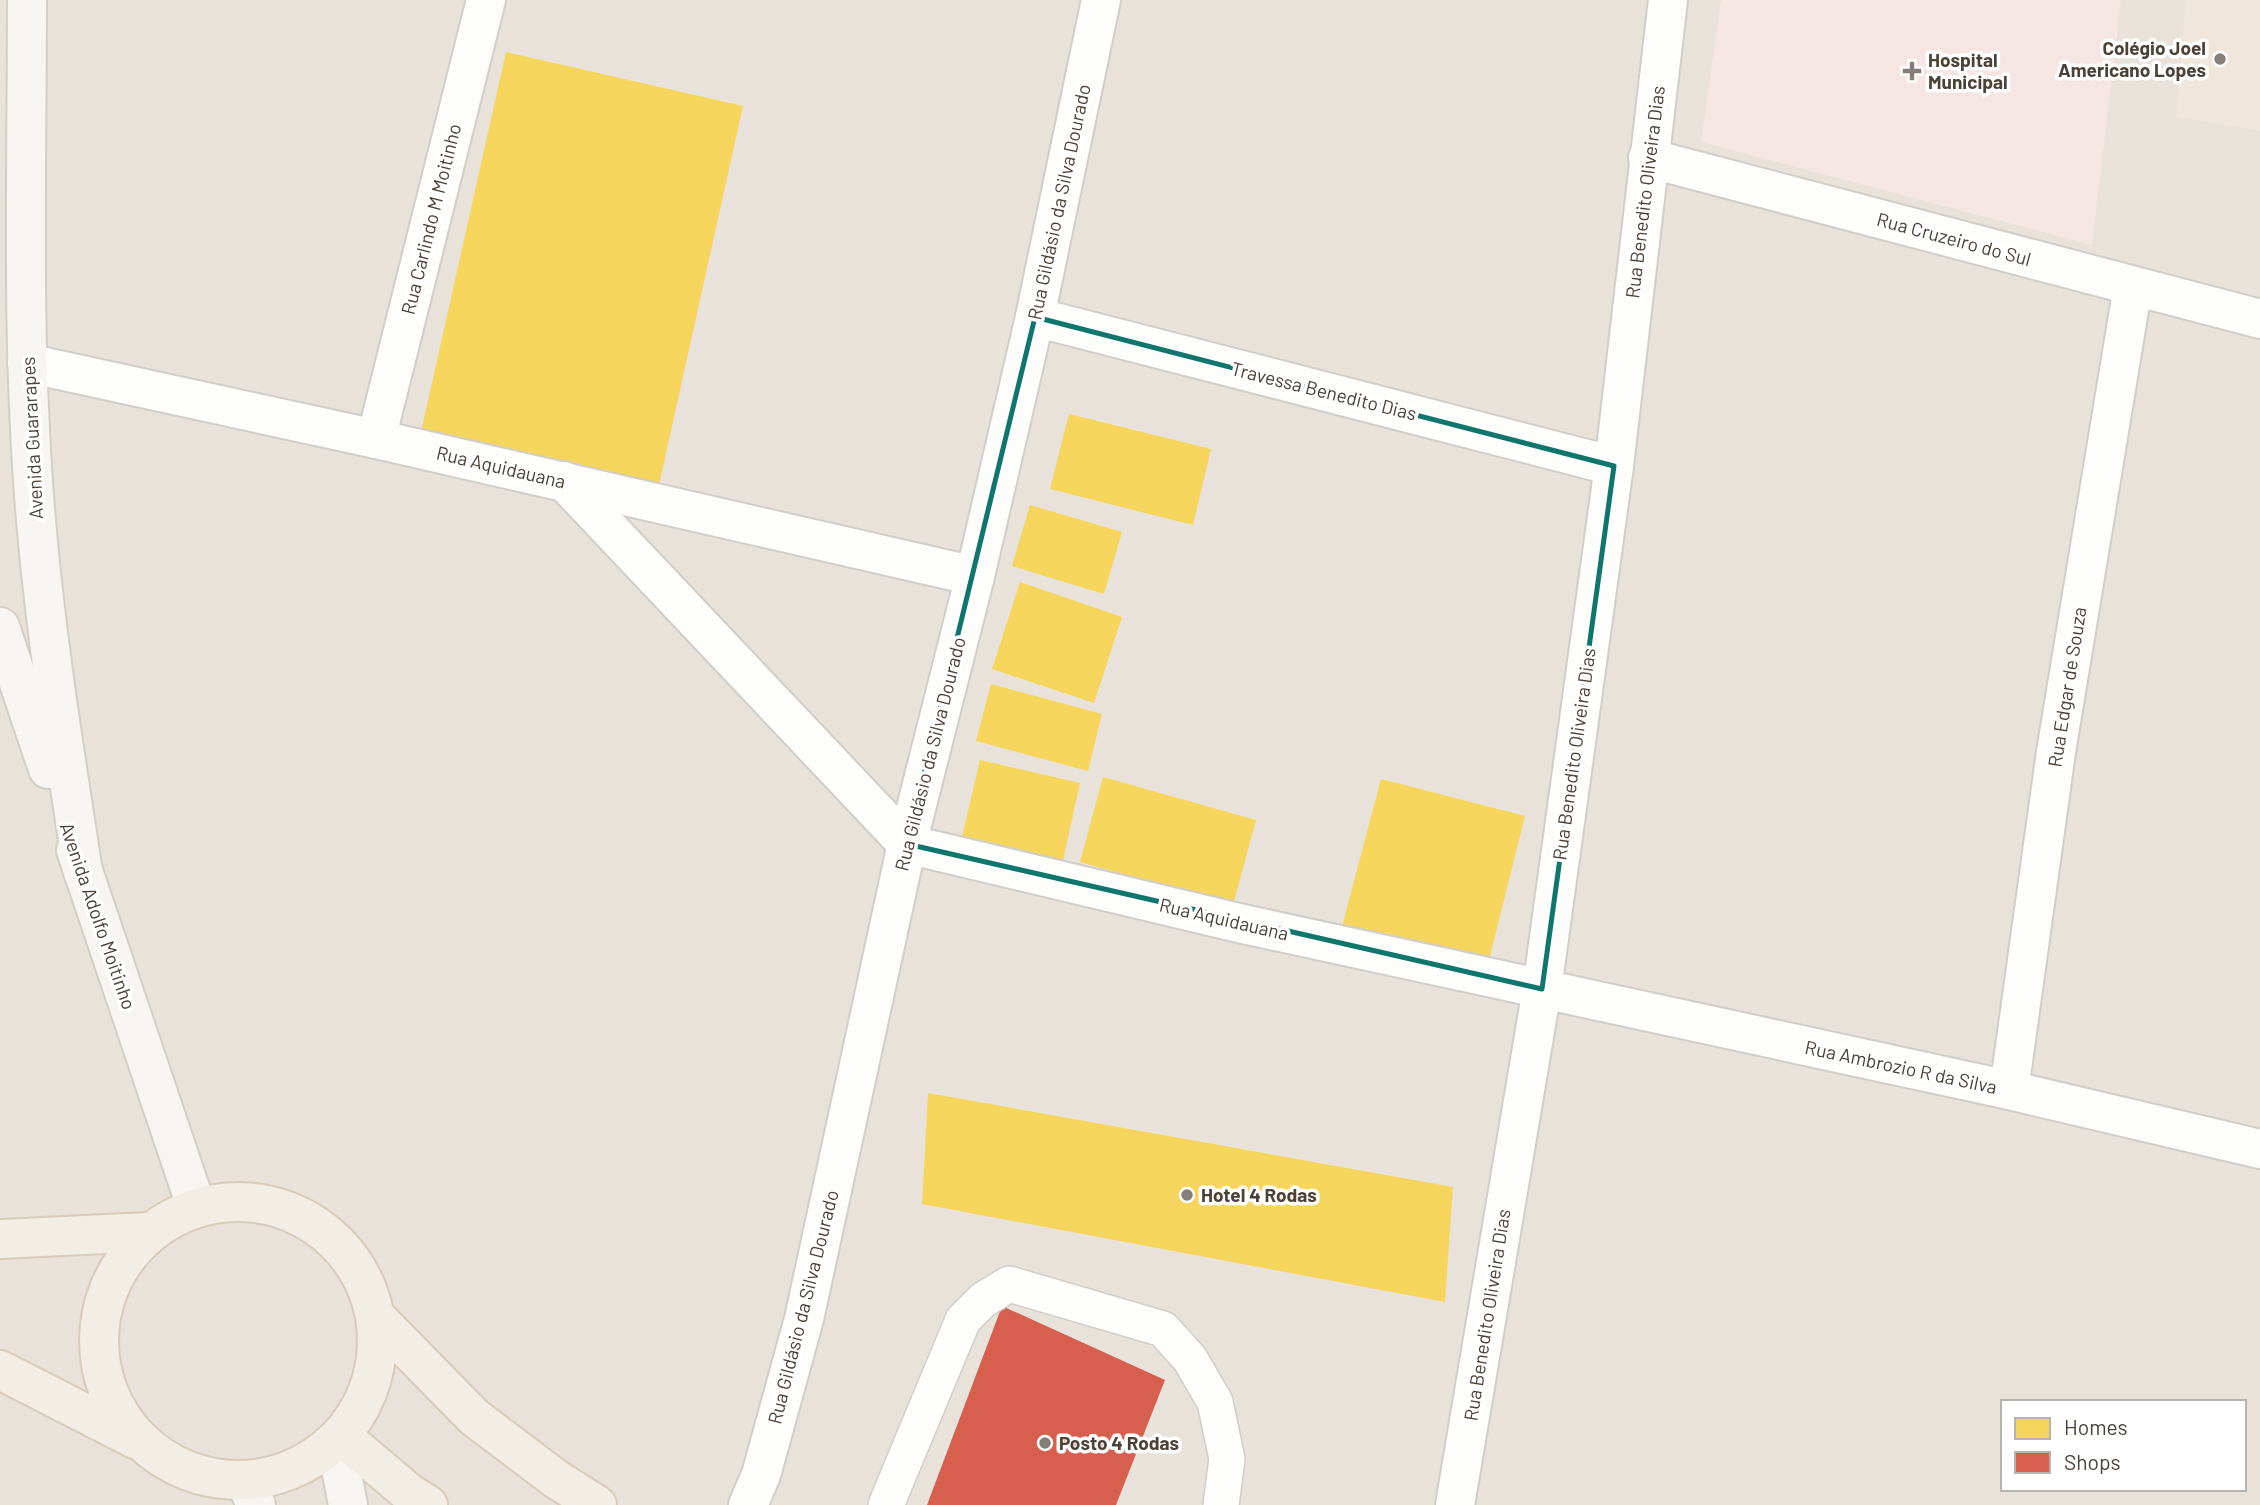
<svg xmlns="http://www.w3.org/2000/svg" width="2260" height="1505" viewBox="0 0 2260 1505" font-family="Barlow,sans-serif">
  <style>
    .residential { fill: #e8e2da; fill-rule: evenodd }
    .education { fill: #efe7dc }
    .medical { fill: #f5e6e4 }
    .homes { fill: #f6d55c }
    .shops { fill: #d6604d }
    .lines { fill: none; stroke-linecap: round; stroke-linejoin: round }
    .lane-casing { stroke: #d1ceca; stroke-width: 38 }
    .street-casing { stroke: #d1ceca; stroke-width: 42 }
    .secondary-casing { stroke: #d5cec5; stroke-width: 42 }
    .primary-casing { stroke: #d8cbb9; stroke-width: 42 }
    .lane { stroke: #fdfdfc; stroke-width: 35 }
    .street { stroke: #fdfdfc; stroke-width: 38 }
    .secondary { stroke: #f7f5f1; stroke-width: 38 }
    .primary { stroke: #f2ede5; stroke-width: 38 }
    .marked { fill: none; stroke: #0f766e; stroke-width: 5; stroke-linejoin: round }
    .poi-dot { fill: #867e77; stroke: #fff; stroke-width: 2.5 }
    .labels { text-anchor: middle; stroke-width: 7; stroke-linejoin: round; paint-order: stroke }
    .poi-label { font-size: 19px; font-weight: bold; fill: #4c4137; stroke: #fff; text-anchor: start }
    .street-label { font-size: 19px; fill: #4c4137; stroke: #fff }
  </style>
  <rect width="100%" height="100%" fill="#f3f0ed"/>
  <path class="residential" d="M0,0H2260V1505H0ZM2003,1402H2244V1489H2003Z"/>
  <path class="education" d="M2186,0H2260V131L2176,117Z"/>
  <path class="medical" d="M1721,0H2121L2092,245L1701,142Z"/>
  <g class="homes">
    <path d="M506,52L743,106L659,485L421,432Z"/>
    <path d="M1069,414L1211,449L1193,525L1050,489Z"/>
    <path d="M1030,505L1122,532L1104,594L1012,566Z"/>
    <path d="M1020,582L1122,617L1094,703L992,669Z"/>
    <path d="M991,684L1102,714L1088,771L976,741Z"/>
    <path d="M980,760L1080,783L1062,865L961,841Z"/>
    <path d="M1103,777L1256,820L1233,905L1080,862Z"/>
    <path d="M1381,779L1525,816L1486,972L1340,934Z"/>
    <path d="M928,1093L1453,1187L1445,1302L922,1204Z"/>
  </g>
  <path class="shops" d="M1002,1306L1165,1380L1116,1505H927Z"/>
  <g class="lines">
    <g class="lane-casing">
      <path id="lane" d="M886,1505L963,1320L983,1300L1009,1284L1163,1329L1190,1359L1215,1402L1227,1459L1221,1505"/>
    </g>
    <g class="street-casing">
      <g id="street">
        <path d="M1648,158L2260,319"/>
        <path d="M1035,317L1614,466"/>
        <path d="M27,363L376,439L975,576"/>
        <path d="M376,439L486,0"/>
        <path d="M564,481L907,844L1243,924L2009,1090L2260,1149"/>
        <path d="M2009,1090L2056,752L2133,286"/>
        <path d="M748,1505L761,1475L804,1319L907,844L975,576L1035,317L1101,0"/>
        <path d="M1455,1505L1542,989L1614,466L1668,0"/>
      </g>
    </g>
    <g class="secondary-casing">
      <g id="secondary">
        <path d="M27,0C27,173 21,347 36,520C46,638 65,755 83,872"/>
        <path d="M0,627L48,769"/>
        <path d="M76,850L196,1206"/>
        <path d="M336,1443L348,1505"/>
        <path d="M246,1482L256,1505"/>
      </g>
    </g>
    <g class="primary-casing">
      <g id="primary">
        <circle cx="238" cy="1341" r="139"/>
        <path d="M0,1239L148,1232"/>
        <path d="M376,1317L474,1417L556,1479L597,1505"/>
        <path d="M0,1370L135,1439"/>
        <path d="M344,1438L409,1493L428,1505"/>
      </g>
    </g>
    <use href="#lane" class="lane"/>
    <use href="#street" class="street"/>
    <use href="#secondary" class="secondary"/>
    <use href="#primary" class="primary"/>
  </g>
  <path class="marked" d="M1035,317L1614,466L1542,989L907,844Z"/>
  <g class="poi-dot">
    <circle cx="2220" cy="59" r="7"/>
    <path d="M1908.5 60.5h7v7h7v7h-7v7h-7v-7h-7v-7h7z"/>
    <circle cx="1187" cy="1195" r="7"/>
    <circle cx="1045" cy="1443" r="7"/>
  </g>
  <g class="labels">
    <g class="poi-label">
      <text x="2206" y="55" text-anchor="end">Colégio Joel<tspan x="2206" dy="22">Americano Lopes</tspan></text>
      <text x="1928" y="67">Hospital<tspan x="1928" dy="22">Municipal</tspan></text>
      <text x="1201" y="1202">Hotel 4 Rodas</text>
      <text x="1059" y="1450">Posto 4 Rodas</text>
    </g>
    <g class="street-label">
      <text transform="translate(1645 192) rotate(-83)" y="7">Rua Benedito Oliveira Dias</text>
      <text transform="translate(1059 202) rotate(-78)" y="7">Rua Gildásio da Silva Dourado</text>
      <text transform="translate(431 219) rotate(-76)" y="7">Rua Carlindo M Moitinho</text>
      <text transform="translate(1954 239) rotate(15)" y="7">Rua Cruzeiro do Sul</text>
      <text transform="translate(1324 391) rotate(14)" y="7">Travessa Benedito Dias</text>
      <text transform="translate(32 438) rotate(-93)" y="7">Avenida Guararapes</text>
      <text transform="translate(501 467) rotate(13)" y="7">Rua Aquidauana</text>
      <text transform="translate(2067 687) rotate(-81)" y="7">Rua Edgar de Souza</text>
      <text transform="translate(930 754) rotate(-76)" y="7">Rua Gildásio da Silva Dourado</text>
      <text transform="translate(1574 754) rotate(-82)" y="7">Rua Benedito Oliveira Dias</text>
      <text transform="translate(98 916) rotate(71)" y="7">Avenida Adolfo Moitinho</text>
      <text transform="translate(1224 919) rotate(13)" y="7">Rua Aquidauana</text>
      <text transform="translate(1901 1067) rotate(12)" y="7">Rua Ambrozio R da Silva</text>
      <text transform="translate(803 1307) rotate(-76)" y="7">Rua Gildásio da Silva Dourado</text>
      <text transform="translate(1487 1315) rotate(-81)" y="7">Rua Benedito Oliveira Dias</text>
    </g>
  </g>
  <rect x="2001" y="1400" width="245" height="91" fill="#ffffff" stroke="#b7b3af" stroke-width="2"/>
  <rect x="2015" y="1418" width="35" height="21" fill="#f6d55c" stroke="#b7b3af" stroke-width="2"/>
  <text x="2064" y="1435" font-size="21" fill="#4c4137">Homes</text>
  <rect x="2015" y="1452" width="35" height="21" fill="#d6604d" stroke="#b7b3af" stroke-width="2"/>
  <text x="2064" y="1470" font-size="21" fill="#4c4137">Shops</text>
</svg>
